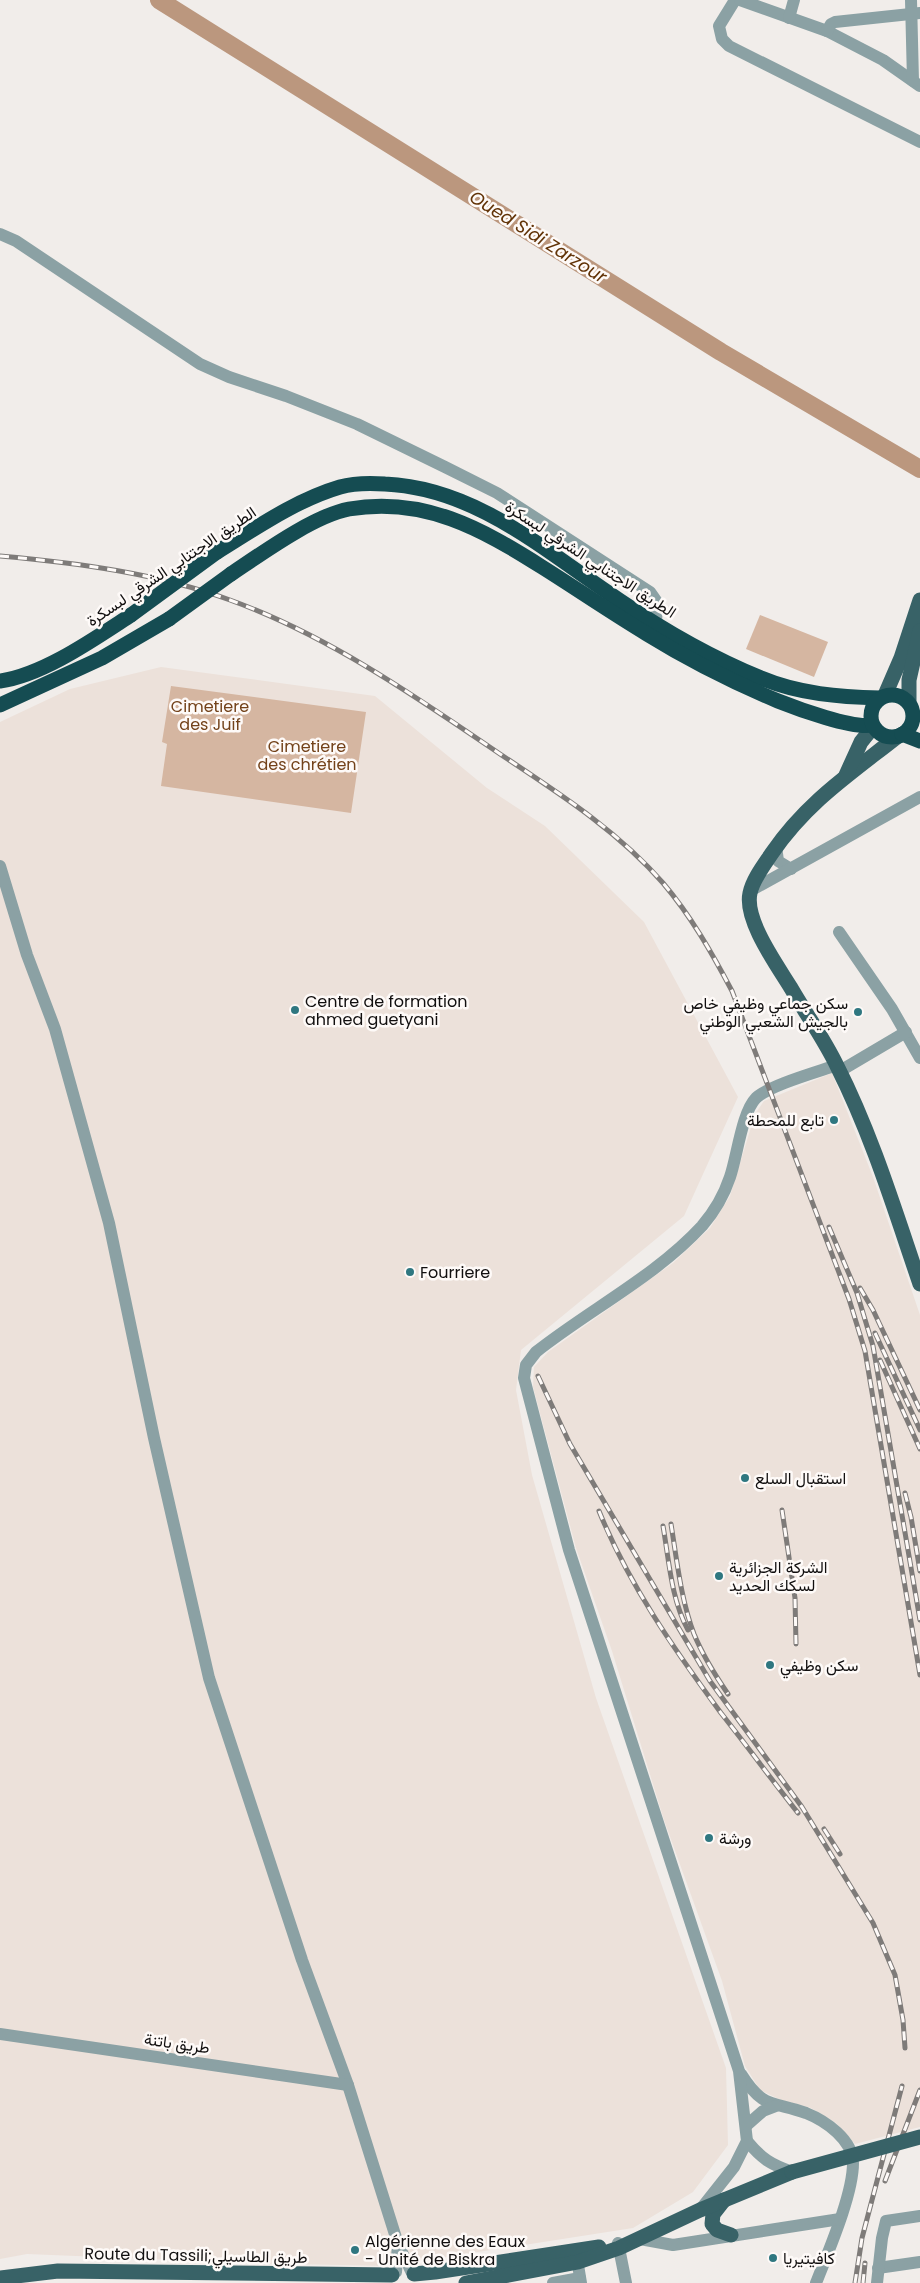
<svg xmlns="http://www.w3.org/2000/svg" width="920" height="2283" viewBox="0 0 920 2283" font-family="Poppins,Vazirmatn,sans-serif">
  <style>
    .built { fill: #ece1da }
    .green { fill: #d5b6a1 }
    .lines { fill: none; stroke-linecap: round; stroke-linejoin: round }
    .river { stroke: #bb977e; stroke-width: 18 }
    .minor { stroke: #8ba1a4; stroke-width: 12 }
    .major { stroke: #386267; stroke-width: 15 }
    .highway { stroke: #154c52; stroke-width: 15 }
    .rail-casing { stroke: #7e7b79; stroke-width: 5 }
    .rail { stroke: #fefaf8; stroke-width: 3; stroke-dasharray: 9; stroke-linecap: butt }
    .major-bridge { stroke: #386267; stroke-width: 15 }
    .highway-bridge { stroke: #154c52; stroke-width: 15 }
    .poi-dot { fill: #2f7780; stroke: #fefaf8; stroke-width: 2 }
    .labels { text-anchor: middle; stroke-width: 5; stroke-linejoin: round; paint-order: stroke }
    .street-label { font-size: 16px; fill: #110f0f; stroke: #fefaf8 }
    .park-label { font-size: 16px; fill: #73421a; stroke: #fefaf8 }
    .poi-label { font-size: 16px; fill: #110f0f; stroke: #fefaf8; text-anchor: start }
    .water-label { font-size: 18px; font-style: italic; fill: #623307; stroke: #fefaf8 }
  </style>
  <rect width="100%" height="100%" fill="#f1edea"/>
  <g class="built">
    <path d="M161,667L375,696L487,788L545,826L644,922L738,1097L684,1216L521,1350L516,1390L532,1475L596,1698L726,2068L728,2145L693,2192L633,2228L388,2266L248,2263L27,2254L0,2259V722L70,689Z"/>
    <path d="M832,1073L873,1177L920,1315V2127L855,2144L836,2123L811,2108L781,2100L760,2090L745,2066L722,1981L664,1820L612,1651L576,1548L533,1387L534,1367L548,1352L673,1263L710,1228L730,1196L755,1114L764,1101Z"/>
  </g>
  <g class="green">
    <path d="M760,615L828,642L814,677L746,649Z"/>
    <path d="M171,686L366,712L351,813L161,786L167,744L162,742Z"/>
  </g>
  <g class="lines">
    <path class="river" d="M159,0L721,352L920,469"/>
    <g class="minor">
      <path d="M735,0L719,26L722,39L729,46L920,142"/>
      <path d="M740,0L827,31L883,60L920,86"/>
      <path d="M911,0L913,81"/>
      <path d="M789,18L794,0"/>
      <path d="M827,31L831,24L835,22L920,13"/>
      <path d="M0,234L16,241L200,364L229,377L286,396L357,424L445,467L497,493L650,592L657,602L656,623"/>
      <path d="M776,846L778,861L791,869"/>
      <path d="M0,866L27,955L55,1029L109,1223L154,1438L209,1678L302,1960L348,2085L398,2244L411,2271"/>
      <path d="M750,891L920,797"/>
      <path d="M839,932L892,1009L920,1058"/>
      <path d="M840,1071L906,1032"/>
      <path d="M0,2034L348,2085"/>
      <path d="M741,2074C763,2109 772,2101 806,2113C826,2121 853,2140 853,2163C853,2195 828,2252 816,2283"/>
      <path d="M747,2125L763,2111L776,2106"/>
      <path d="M747,2141C762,2159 770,2164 792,2172"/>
      <path d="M700,2210L734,2167L747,2141L739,2071L569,1550L524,1378L526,1365L536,1352C589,1310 656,1276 702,1226C715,1211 724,1195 730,1177C737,1157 742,1112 756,1098C770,1085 817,1072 837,1065"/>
      <path d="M640,2239L673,2245L840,2219"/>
      <path d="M618,2243L626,2283"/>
      <path d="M576,2253L581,2283"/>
      <path d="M878,2268L920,2262"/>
      <path d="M396,2272L398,2244"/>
      <path d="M553,2283L580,2278"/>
      <path d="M877,2283L882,2238L886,2221L920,2216"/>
    </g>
    <g class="major">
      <path d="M885,695L901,658L920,600"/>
      <path d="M909,703V680L920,631"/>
      <path d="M898,736C850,774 807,802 772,853C764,865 753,879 750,893C744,920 777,965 791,988C806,1014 824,1039 837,1066C872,1135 895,1211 920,1284"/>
      <path d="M846,775L861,742L873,727"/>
      <path d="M724,2200L713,2214L712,2224L717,2230L731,2235"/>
      <path d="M414,2274L435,2272L599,2247"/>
      <path d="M0,2278L58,2271L392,2275"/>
      <path d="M466,2283L578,2262L619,2248L700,2210L792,2172"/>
    </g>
    <g class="highway">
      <path d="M217,552C256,528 296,500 340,487C354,483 371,483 385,484C477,488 546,552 619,600C663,630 712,658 761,678C799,694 840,697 880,698"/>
      <path d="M231,574C261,554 313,516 349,509C424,496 482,529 542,567C577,589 612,613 647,634C689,660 733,682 778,701C798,709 853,729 872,725"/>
      <path d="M0,681C43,675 94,639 131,615"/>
      <circle cx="892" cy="716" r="21"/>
      <path d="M0,705L102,658L169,619"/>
      <path d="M902,734L920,741"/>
    </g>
    <g class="rail-casing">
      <g id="rail">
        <path d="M0,556C78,563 156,573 230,600C327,635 415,696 500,754C557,792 617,830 663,883C691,916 712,953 732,991L849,1299L865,1351L920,1675"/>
        <path d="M829,1227L857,1293L873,1346L920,1620"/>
        <path d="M860,1288L873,1310L920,1410"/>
        <path d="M875,1333L920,1430"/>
        <path d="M880,1360L920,1449"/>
        <path d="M538,1376L570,1444L710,1681L802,1807L873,1923L895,1975L903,2020L905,2048"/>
        <path d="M905,1493L911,1517L920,1571"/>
        <path d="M782,1510L795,1598L796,1644"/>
        <path d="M599,1511C629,1585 674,1649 721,1713C747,1746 772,1780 798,1813"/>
        <path d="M671,1524C677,1561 681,1600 694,1634C703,1656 715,1675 728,1694"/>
        <path d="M663,1526C669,1560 671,1599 688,1630"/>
        <path d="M824,1829L840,1854"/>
        <path d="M885,2181L920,2090"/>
        <path d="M855,2283L862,2238L902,2086"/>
        <path d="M863,2283L865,2263"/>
      </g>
    </g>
    <use href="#rail" class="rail"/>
    <path class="major-bridge" d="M792,2172L920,2137"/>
    <g class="highway-bridge">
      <path d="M131,615L217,552"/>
      <path d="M169,619L231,574"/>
    </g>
  </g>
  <g class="poi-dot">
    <circle cx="295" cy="1010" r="5"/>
    <circle cx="858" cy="1012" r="5"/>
    <circle cx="834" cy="1120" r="5"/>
    <circle cx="410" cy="1272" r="5"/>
    <circle cx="745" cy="1478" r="5"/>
    <circle cx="719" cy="1576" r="5"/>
    <circle cx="770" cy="1665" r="5"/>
    <circle cx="709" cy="1838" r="5"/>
    <circle cx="355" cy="2250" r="5"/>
    <circle cx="773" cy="2258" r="5"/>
  </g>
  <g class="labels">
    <g class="street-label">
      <text transform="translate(591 559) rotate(33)" y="6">الطريق الاجتنابي الشرقي لبسكرة</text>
      <text transform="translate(171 566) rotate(-34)" y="6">الطريق الاجتنابي الشرقي لبسكرة</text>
      <text transform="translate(177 2043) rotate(8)" y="6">طريق باتنة</text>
      <text transform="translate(196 2255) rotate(1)" y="6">Route du Tassili;طريق الطاسيلي</text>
    </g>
    <g class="park-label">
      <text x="210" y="712">Cimetiere<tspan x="210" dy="18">des Juif</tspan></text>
      <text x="307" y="752">Cimetiere<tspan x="307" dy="18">des chrétien</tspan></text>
    </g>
    <g class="poi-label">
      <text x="305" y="1007">Centre de formation<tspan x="305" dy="18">ahmed guetyani</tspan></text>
      <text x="848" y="1009" text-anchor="end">سكن جماعي وظيفي خاص<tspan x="848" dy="18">بالجيش الشعبي الوطني</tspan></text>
      <text x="824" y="1126" text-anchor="end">تابع للمحطة</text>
      <text x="420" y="1278">Fourriere</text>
      <text x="755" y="1484">استقبال السلع</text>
      <text x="729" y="1573">الشركة الجزائرية<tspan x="729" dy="18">لسكك الحديد</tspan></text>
      <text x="780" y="1671">سكن وظيفي</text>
      <text x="719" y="1844">ورشة</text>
      <text x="365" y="2247">Algérienne des Eaux<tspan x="365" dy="18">- Unité de Biskra</tspan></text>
      <text x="783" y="2264">كافيتيريا</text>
    </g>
    <g class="water-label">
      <text transform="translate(538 237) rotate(32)" y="6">Oued Sidi Zarzour</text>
    </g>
  </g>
</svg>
